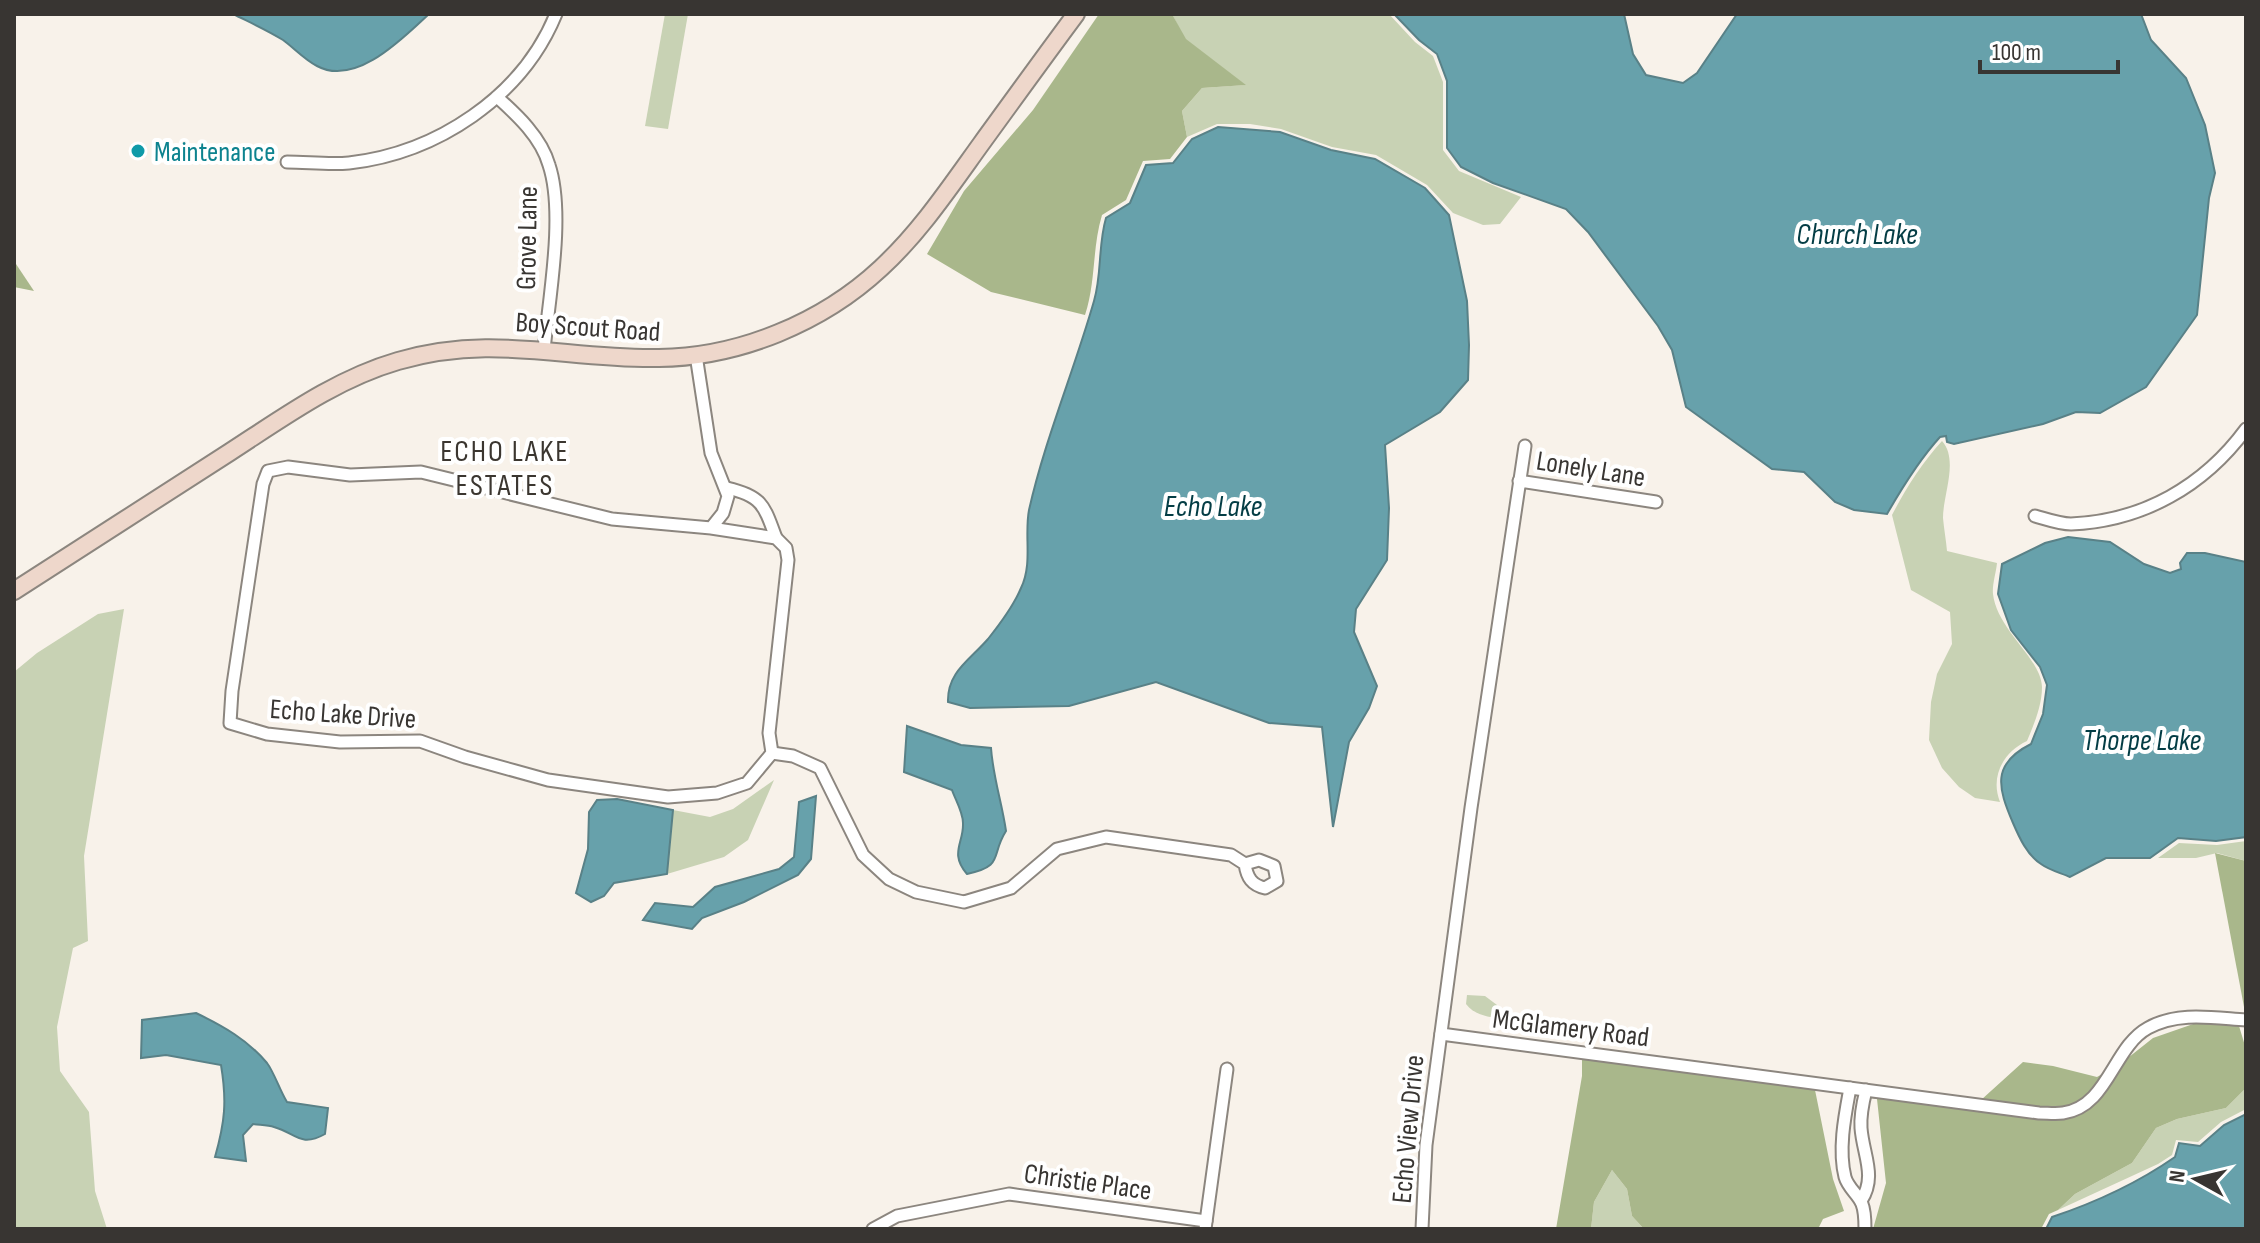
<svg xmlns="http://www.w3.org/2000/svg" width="2260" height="1243" viewBox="0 0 2260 1243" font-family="'Sofia Sans Condensed',sans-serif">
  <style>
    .green { fill: #c8d2b4 }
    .forest { fill: #a9b78b }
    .water { fill: #67a1ab; stroke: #598187; stroke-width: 2 }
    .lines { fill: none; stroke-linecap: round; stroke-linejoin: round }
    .street-casing { stroke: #8c867f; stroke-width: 15 }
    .secondary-casing { stroke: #8c867f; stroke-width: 20 }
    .street { stroke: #fff; stroke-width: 11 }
    .secondary { stroke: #eed7cb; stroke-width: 16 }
    .culture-dot { fill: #0f9aa8; stroke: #fff; stroke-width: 3 }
    .labels { text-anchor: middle; stroke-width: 8; stroke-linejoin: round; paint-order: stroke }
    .culture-label { font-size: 28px; fill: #0d838f; stroke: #fff; text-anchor: start }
    .street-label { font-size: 28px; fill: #383532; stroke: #fff }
    .water-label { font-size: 30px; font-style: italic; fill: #043d45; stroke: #fff }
    .neighbourhood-label { font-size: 30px; letter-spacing: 2px; fill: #3b3630; stroke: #fff }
  </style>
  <rect width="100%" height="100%" fill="#f8f2ea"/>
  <g class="green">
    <path d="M665,14H688L668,129L645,126Z"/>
    <path d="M1172,14H1389L1415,42L1433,56L1443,82V150L1459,171L1521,197L1500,224L1483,225L1453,213L1427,185L1376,155L1332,147L1281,129L1250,124H1217L1187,137L1182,111L1202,88L1245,85L1185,39Z"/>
    <path d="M1942,441C1959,460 1943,494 1943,518C1944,529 1946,540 1947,551L1997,563C1996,573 1992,585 1993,594C1997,630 2041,658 2042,687C2042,706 2034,724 2027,741C2003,752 1990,777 2000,802L1975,798L1959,787L1942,768L1929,740L1931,702L1937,674L1952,644L1950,612L1911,590L1892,515C1906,488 1922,463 1942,441Z"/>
    <path d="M124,609L84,856L88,941L73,948L57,1027L60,1071L89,1112L95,1191L107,1229H14V672L37,653L98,614Z"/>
    <path d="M774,780L748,840L724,857L667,874L673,810L710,817L733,809Z"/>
    <path d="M2246,841V861L2217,853L2196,858H2158L2179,843L2217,845Z"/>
    <path d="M1467,995L1485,996L1497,1005L1498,1014L1496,1018C1484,1016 1474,1014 1466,1004Z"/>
    <path d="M2246,1088V1109L2221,1122L2198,1142L2176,1140L2172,1155L2158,1164L2058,1210L2075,1194L2132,1163L2156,1128L2177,1119L2226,1108Z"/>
    <path d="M1612,1170L1627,1189L1632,1216L1644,1229H1591L1594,1202Z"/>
  </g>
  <g class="forest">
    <path d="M1099,14H1172L1186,39L1246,85L1202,88L1182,111L1187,137L1170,159L1143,161L1126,200L1102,215C1092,248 1096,282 1085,315L991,292L927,254L964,191L1033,110Z"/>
    <path d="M14,261L34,291L14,287Z"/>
    <path d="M2215,853L2246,861V1007H2244Z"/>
    <path d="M2199,1022L2239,1026L2246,1049V1088L2226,1108L2177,1119L2156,1128L2132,1163L2075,1194L2058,1210L2049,1214L2041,1229H1873L1886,1183L1877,1099L1815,1090L1833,1179L1844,1211L1823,1219L1818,1229H1644L1632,1216L1627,1189L1612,1170L1594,1202L1591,1229H1556L1582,1076V1057L2068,1117L2090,1107L2103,1094L2124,1061L2153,1038Z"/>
    <path d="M2023,1062L2053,1066L2097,1077L2104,1073C2098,1082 2092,1092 2084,1099C2057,1119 2012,1104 1981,1100Z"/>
  </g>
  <g class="water">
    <path d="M233,14H429C403,38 356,87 317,66C305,60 294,48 283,40C267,30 249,22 233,14Z"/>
    <path d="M1394,14H1624L1633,54L1646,75L1683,83L1697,73L1737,14H2141L2151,40L2186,78L2205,125L2215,173L2209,198L2197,315L2146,387L2100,413L2076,412L2043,424L1954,444L1947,442L1946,436L1940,437C1919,460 1903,486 1887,514L1854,510L1835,502L1804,472L1772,469L1686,407L1672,350L1658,326L1588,232L1566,209L1493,183L1461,167L1447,148V81L1437,54L1419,40Z"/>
    <path d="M1218,127L1280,132L1331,150L1375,159L1425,188L1449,215L1467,301L1469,345L1468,380L1440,412L1385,445L1389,508L1387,560L1356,609L1354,632L1377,686L1369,708L1349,742L1333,827L1322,727L1269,723L1156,682L1069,706L970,708L948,702C947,672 970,660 988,639C1000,624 1014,605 1021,588C1033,563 1024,536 1029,510C1045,439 1074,371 1094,301C1102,274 1098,245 1106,218L1130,203L1146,165L1173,163L1192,139Z"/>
    <path d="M2068,537L2110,542L2144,564L2170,573L2181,569L2180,563L2187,553H2205L2246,562V837L2216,841L2178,838L2150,858H2106L2070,877C2061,873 2049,870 2041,864C2027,855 2019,837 2013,823C1998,788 1991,764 2031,744L2043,714L2047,685L2040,667L2011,630L1998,594L2002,564L2045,543Z"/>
    <path d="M907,726L961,745L991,748C993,777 1002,803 1006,831C990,856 1005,866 967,874C949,853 964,843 963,823C963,812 955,799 952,790L904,772Z"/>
    <path d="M816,796L811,859L798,875L744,902L702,918L692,929L643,920L655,903L693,907L715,887L779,869L794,857L799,802Z"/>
    <path d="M617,799L673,810L667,874L614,883L604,896L591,902L576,893L588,849L589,812L597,800Z"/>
    <path d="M196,1013C223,1026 248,1040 267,1063C274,1072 280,1091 287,1102L328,1108L325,1134C300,1148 296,1133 274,1127C268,1125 260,1125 253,1124L243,1135L246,1161L215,1157C225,1122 227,1101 221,1065L166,1055L141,1058L142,1020Z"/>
    <path d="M2246,1114V1229H2046L2052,1217C2094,1203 2139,1182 2175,1157L2179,1143L2200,1146L2224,1125Z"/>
  </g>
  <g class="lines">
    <g class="street-casing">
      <g id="street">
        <path d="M497,97C517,115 541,137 549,165C565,213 549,298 544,350"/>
        <path d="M287,162C307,162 329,165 349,163C437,153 522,97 556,14"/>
        <path d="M696,355L711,453L728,496L723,513L711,528L776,538L786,548L788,560L769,733L772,753L747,783L717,793L668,797L548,780L465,757L420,741L340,742L267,734L230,723L232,691L263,484L268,471L288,467L350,475L421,472L612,519L711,528"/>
        <path d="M1519,481L1656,502"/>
        <path d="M727,488C762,496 764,505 776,538"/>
        <path d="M2035,516C2046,519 2059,524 2071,524C2143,521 2204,486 2246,429"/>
        <path d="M772,753L793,756L820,768L863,855L889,879L916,892L964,902L1011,888L1057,849L1106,837L1231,855L1245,864C1247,878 1252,885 1265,888L1277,881L1274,866L1259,860L1245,864"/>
        <path d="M1441,1034L2039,1113C2047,1113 2056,1114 2063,1113C2108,1107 2113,1047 2148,1028C2178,1011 2214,1018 2246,1020"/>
        <path d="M1850,1088C1845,1115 1838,1149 1845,1177C1848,1188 1858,1194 1862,1204C1865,1211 1865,1221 1865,1229"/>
        <path d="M1861,1201C1877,1176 1863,1155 1861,1128C1860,1115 1863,1102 1866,1090"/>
        <path d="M873,1229L897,1216L1009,1194L1206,1221"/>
        <path d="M1205,1229L1227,1069"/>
        <path d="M1422,1229L1426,1145L1471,808L1525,446"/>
      </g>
    </g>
    <g class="secondary-casing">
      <path id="secondary" d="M14,591C86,545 158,498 230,452C284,417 336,379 398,361C494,333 566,360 659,358C739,357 822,323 881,268C920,232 950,187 981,144C1013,100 1044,57 1076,14"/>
    </g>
    <use href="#street" class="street"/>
    <use href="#secondary" class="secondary"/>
  </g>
  <circle class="culture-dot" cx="138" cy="151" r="8"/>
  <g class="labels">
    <g class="culture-label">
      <text x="154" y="161">Maintenance</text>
    </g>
    <g class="street-label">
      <text transform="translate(526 238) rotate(-89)" y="10">Grove Lane</text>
      <text transform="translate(588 326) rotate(4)" y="10">Boy Scout Road</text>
      <text transform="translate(1591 468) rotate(9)" y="10">Lonely Lane</text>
      <text transform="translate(343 713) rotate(4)" y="10">Echo Lake Drive</text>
      <text transform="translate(1571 1027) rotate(7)" y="10">McGlamery Road</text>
      <text transform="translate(1407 1129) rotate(-85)" y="10">Echo View Drive</text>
      <text transform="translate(1088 1181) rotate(8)" y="10">Christie Place</text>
    </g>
    <g class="water-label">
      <text x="1857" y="244">Church Lake</text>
      <text x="1213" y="516">Echo Lake</text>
      <text x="2142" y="750">Thorpe Lake</text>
    </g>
    <g class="neighbourhood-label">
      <text x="505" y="461">ECHO LAKE<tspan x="505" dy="34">ESTATES</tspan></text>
    </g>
  </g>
  <rect width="2260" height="1243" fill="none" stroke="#383532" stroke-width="32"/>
  <g transform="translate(2196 1179) rotate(278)" stroke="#ffffff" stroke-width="6" paint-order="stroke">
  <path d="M0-6L14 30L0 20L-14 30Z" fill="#383532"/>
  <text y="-12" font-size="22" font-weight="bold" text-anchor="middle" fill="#383532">N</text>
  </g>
  <path d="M1980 60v12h138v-12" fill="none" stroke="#383532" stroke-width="4"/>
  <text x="1992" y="60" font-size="24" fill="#383532" stroke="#ffffff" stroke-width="6" paint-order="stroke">100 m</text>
</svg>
